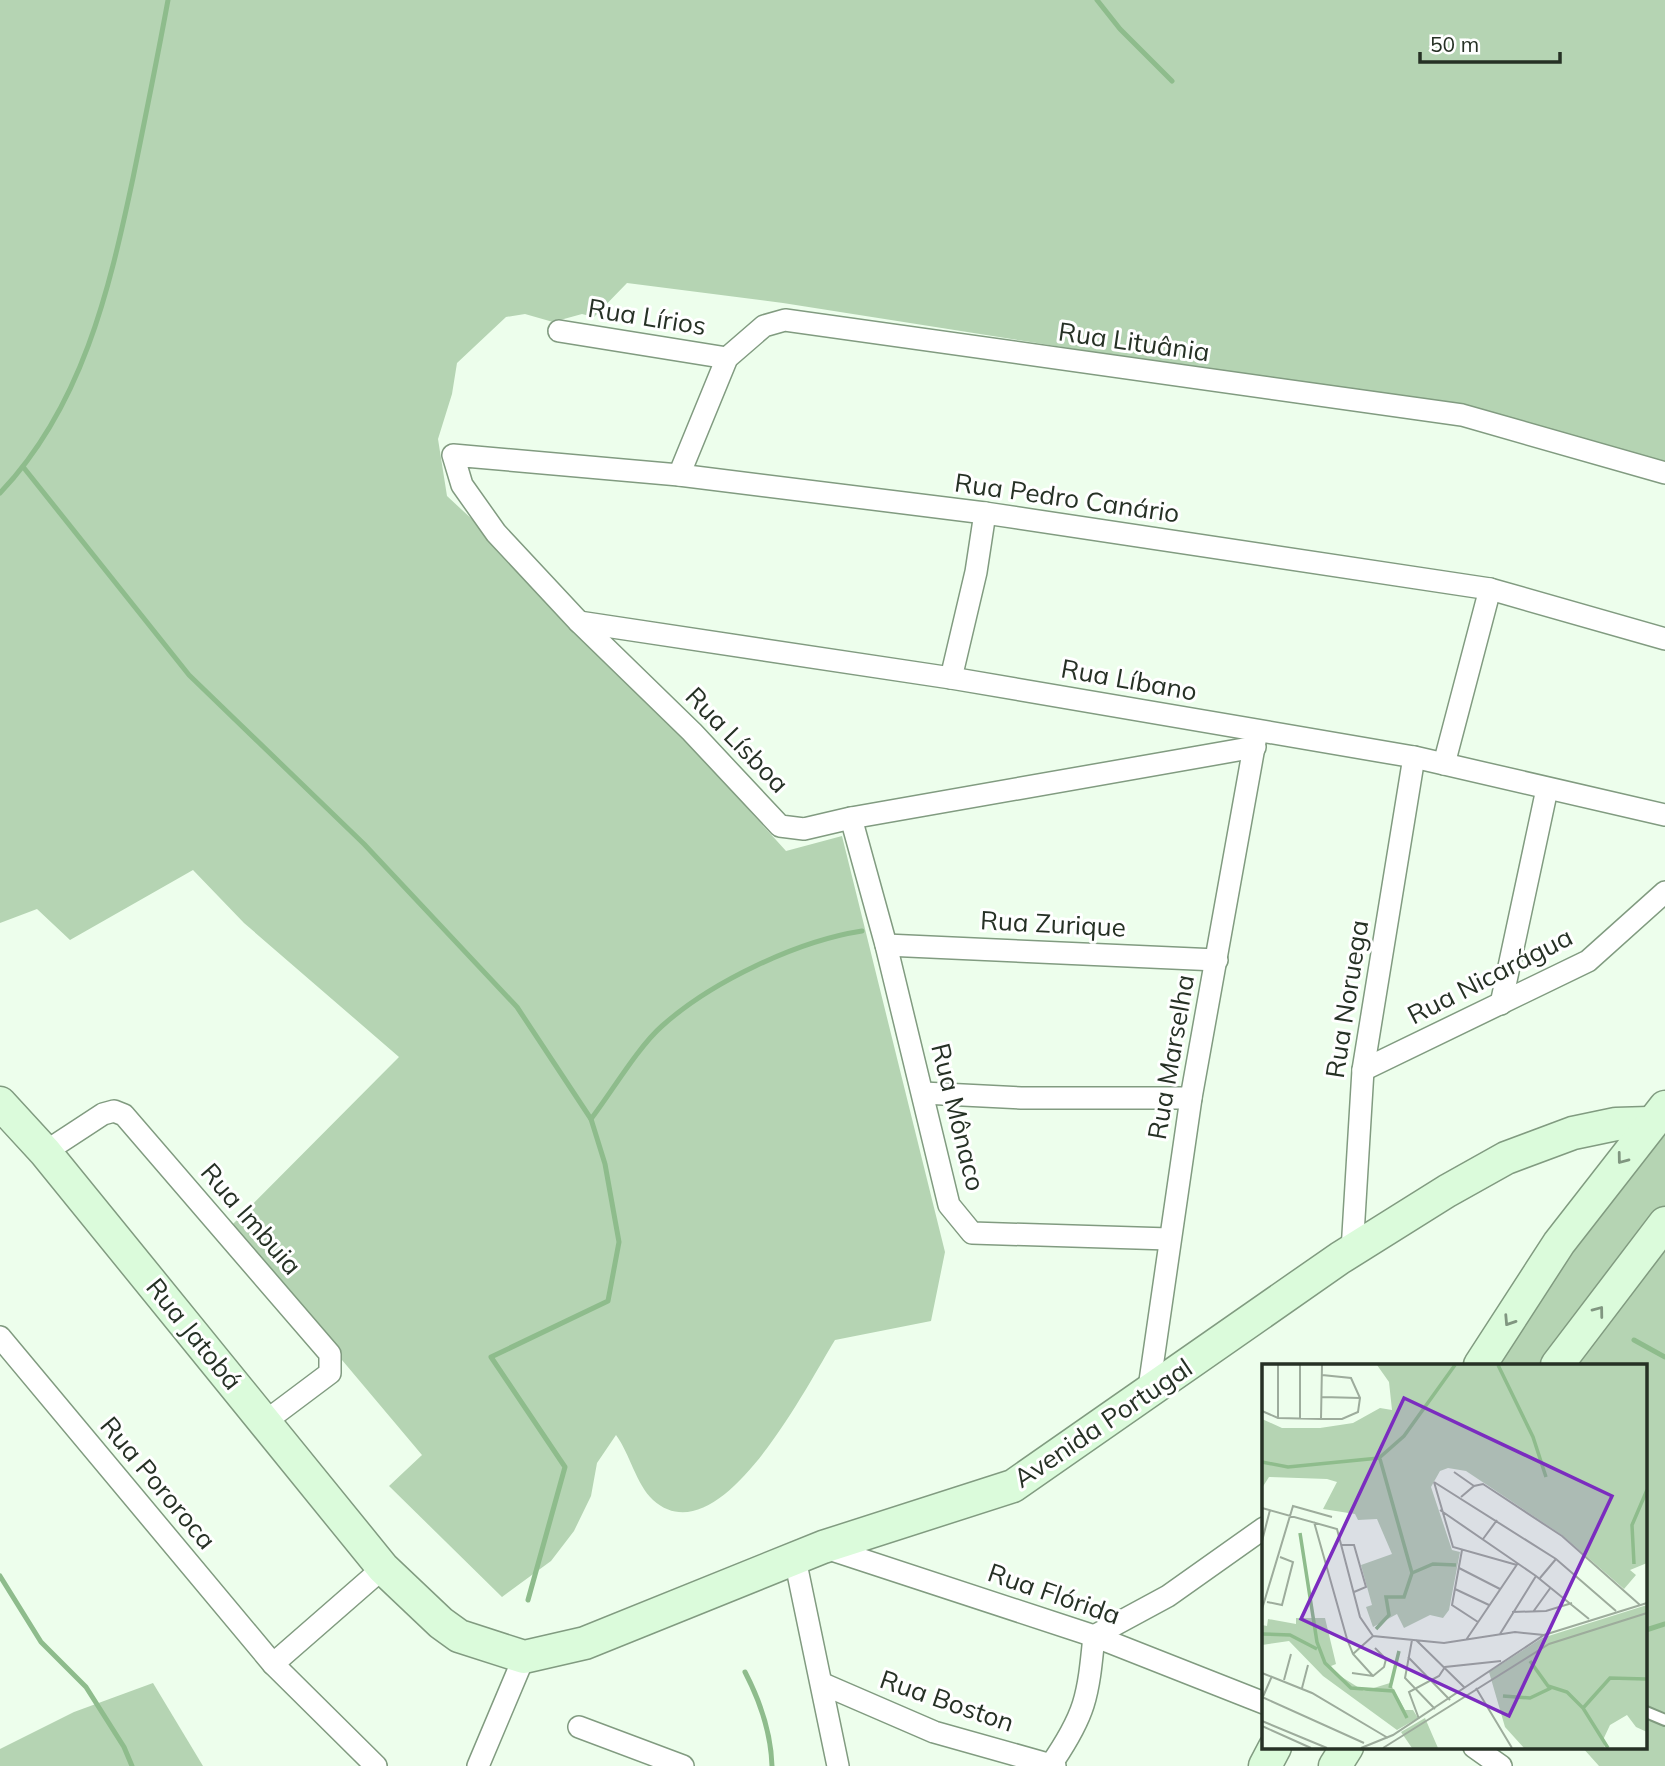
<svg xmlns="http://www.w3.org/2000/svg" width="1665" height="1766" viewBox="0 0 1665 1766" font-family="Mulish,sans-serif">
  <style>
    .green { fill: #b5d4b3 }
    .lines { fill: none; stroke-linecap: round; stroke-linejoin: round }
    .stream { stroke: #8ebc8c; stroke-width: 5 }
    .lane-casing { stroke: #819b80; stroke-width: 14 }
    .street-casing { stroke: #819b80; stroke-width: 24 }
    .secondary-casing { stroke: #819b80; stroke-width: 35 }
    .lane { stroke: #fff; stroke-width: 10 }
    .street { stroke: #fff; stroke-width: 21 }
    .secondary { stroke: #dbfbdb; stroke-width: 32 }
    .oneway { stroke: #809680 }
    .labels { text-anchor: middle; stroke-width: 6; stroke-linejoin: round; paint-order: stroke }
    .street-label { font-size: 26px; fill: #263125; stroke: #fff }
    .inset-river { fill: none; stroke: #8ebc8c; stroke-width: 3.5 }
    .inset-road { fill: none; stroke: #9dac9c; stroke-width: 2 }
    .view { fill: #7b2cbf; fill-opacity: 0.15; stroke: #7b2cbf; stroke-width: 3.5 }
    .inset-edge { fill: none; stroke: #263125; stroke-width: 3.5 }
  </style>
  <rect width="100%" height="100%" fill="#edfeec"/>
  <g class="green">
    <path d="M0,0H1665V470L1457,409L783,303L627,283L594,317L582,314L553,322L525,314L506,317L457,363L452,394L438,439L447,496L560,601L786,851L842,836L945,1252L931,1321L835,1340C808,1383 720,1560 653,1500C636,1484 630,1454 616,1435L597,1463L591,1496L574,1531L551,1561L502,1597L389,1486L422,1455L230,1227L399,1057L244,923L193,870L70,940L37,909L0,923Z"/>
    <path d="M1665,1131V1766H1599L1582,1747H1646V1365H1493L1514,1330L1646,1150Z"/>
    <path d="M153,1683L203,1766H0V1749L74,1712Z"/>
  </g>
  <g class="lines">
    <g class="stream">
      <path d="M1097,0L1120,29L1172,81"/>
      <path d="M24,468L189,675L364,844L517,1007L591,1119L605,1164L619,1242L608,1301L491,1357L565,1467L528,1600"/>
      <path d="M0,493C82,407 109,291 133,178C145,119 157,60 168,0"/>
      <path d="M591,1119C611,1093 638,1047 662,1026C711,982 797,941 862,931"/>
      <path d="M1634,1340L1665,1357"/>
      <path d="M0,1576L41,1642L86,1687L124,1747L132,1766"/>
      <path d="M1646,1630L1665,1624"/>
      <path d="M745,1672C760,1701 771,1733 772,1766"/>
    </g>
    <g class="lane-casing">
      <path id="lane" d="M1646,1712L1665,1720"/>
    </g>
    <g class="street-casing">
      <g id="street">
        <path d="M559,331L727,358"/>
        <path d="M679,475L727,358L764,326L785,320L1462,415L1665,473"/>
        <path d="M579,622L951,678L1414,757L1665,815"/>
        <path d="M951,678L976,572L985,513"/>
        <path d="M1255,747L851,818L804,829L780,826L692,732L579,622L496,533L462,485L453,455L679,475L985,513L1490,589L1665,639"/>
        <path d="M1444,764L1490,589"/>
        <path d="M851,818L886,945L949,1205L972,1233L1169,1239"/>
        <path d="M886,945L1217,960"/>
        <path d="M1501,1004L1547,789"/>
        <path d="M1363,1070L1588,961L1665,892"/>
        <path d="M923,1093L1021,1098H1191"/>
        <path d="M45,1152L103,1114L114,1111L124,1115L330,1354V1373L266,1421"/>
        <path d="M1352,1251L1363,1070L1414,757"/>
        <path d="M0,1337L273,1664L376,1766"/>
        <path d="M1148,1395L1191,1098L1256,736"/>
        <path d="M823,1547L1094,1636L1264,1703"/>
        <path d="M795,1559L838,1766"/>
        <path d="M273,1664L383,1568"/>
        <path d="M823,1684L934,1732L1055,1766"/>
        <path d="M579,1727L683,1766"/>
        <path d="M1474,1747L1501,1766"/>
        <path d="M478,1766L524,1657"/>
        <path d="M1050,1766C1086,1714 1088,1697 1094,1636L1168,1596L1264,1528"/>
      </g>
    </g>
    <g class="secondary-casing">
      <g id="secondary">
        <path d="M0,1103L45,1152L383,1568L441,1623L459,1636L524,1657L585,1643L823,1547L1013,1486L1340,1258L1447,1191L1506,1158L1573,1133L1616,1124L1649,1123"/>
        <path d="M1480,1365L1559,1243L1665,1107"/>
        <path d="M1557,1365L1665,1223"/>
        <path d="M1265,1766L1275,1747"/>
        <path d="M1335,1766L1347,1747"/>
      </g>
    </g>
    <use href="#lane" class="lane"/>
    <use href="#street" class="street"/>
    <use href="#secondary" class="secondary"/>
  </g>
  <defs><path id="oneway-chevron" d="M-2-3.5L2.5 0L-2 3.5" fill="none" stroke-width="1.6" stroke-linecap="round" stroke-linejoin="round" transform="scale(1.75)"/></defs>
  <g class="oneway">
    <use href="#oneway-chevron" transform="translate(1622 1159) rotate(127)"/>
    <use href="#oneway-chevron" transform="translate(1599 1311) rotate(-53)"/>
    <use href="#oneway-chevron" transform="translate(1509 1321) rotate(123)"/>
  </g>
  <g class="labels">
    <g class="street-label">
      <text transform="translate(647 317) rotate(9)" y="9">Rua Lírios</text>
      <text transform="translate(1134 342) rotate(8)" y="9">Rua Lituânia</text>
      <text transform="translate(1067 498) rotate(8)" y="9">Rua Pedro Canário</text>
      <text transform="translate(1129 680) rotate(10)" y="9">Rua Líbano</text>
      <text transform="translate(737 740) rotate(46)" y="9">Rua Lísboa</text>
      <text transform="translate(1053 924) rotate(3)" y="9">Rua Zurique</text>
      <text transform="translate(1490 976) rotate(-27)" y="9">Rua Nicarágua</text>
      <text transform="translate(1347 999) rotate(-81)" y="9">Rua Noruega</text>
      <text transform="translate(1171 1057) rotate(-80)" y="9">Rua Marselha</text>
      <text transform="translate(958 1117) rotate(76)" y="9">Rua Mônaco</text>
      <text transform="translate(251 1219) rotate(49)" y="9">Rua Imbuia</text>
      <text transform="translate(194 1334) rotate(51)" y="9">Rua Jatobá</text>
      <text transform="translate(1103 1423) rotate(-34)" y="9">Avenida Portugal</text>
      <text transform="translate(158 1483) rotate(50)" y="9">Rua Pororoca</text>
      <text transform="translate(1054 1594) rotate(19)" y="9">Rua Flórida</text>
      <text transform="translate(947 1701) rotate(19)" y="9">Rua Boston</text>
    </g>
  </g>
  <g transform="translate(1262 1364)">
    <rect width="385" height="385" fill="#edfeec"/>
    <path d="M115,1H385V199L368,206L374,211L362,225L300,171L204,107L186,104L178,107L169,123L190,186L198,188L187,246L181,254L168,251L142,264L135,250L111,263L104,243L110,241L99,201L130,190L115,155L96,156L93,150L61,145L75,118L65,115L7,113L0,124V55L20,64H58L91,59L118,44L130,46L127,18ZM385,241V368L374,363L365,351L348,361L341,376L343,384H262L243,363L227,308L280,274ZM34,254H63L74,300L69,302L75,310L102,327L128,319L143,346H151L156,354L135,366L61,312L27,277L0,281V261L5,262L6,255L34,260ZM163,354L176,384H150L139,368Z" fill="#b5d4b3"/>
    <path class="inset-river" d="M236,1L271,73L284,113M0,98L26,103L117,94L142,72L193,1M38,169L55,278L63,299L89,324L131,327L145,354M372,200L370,161L385,126M150,209L171,200L194,201M114,265L127,251L124,233H142L150,209L118,95M0,270L28,271L55,285M268,297L286,322L305,328L321,344L346,384M128,324L137,287M241,332L268,334L289,324M322,343L348,314L384,315"/>
    <path class="inset-road" d="M16,1V54M60,33L98,34M0,47L16,54L59,55H80L96,48L98,34L89,14L60,11M38,54V1M59,55L60,1M192,108L212,122M172,118L294,195L354,247M172,118L191,183L255,201M199,133L212,122L221,120L300,172L378,241M0,144L75,165L98,253L111,272L182,279L253,268L282,271M178,146L274,212L327,255M52,158L85,275L91,290L111,312M221,175L235,156M0,177L8,146M80,181H92L104,223L92,228M200,186L190,241L216,258M197,204L238,225M278,214L294,195M193,225L227,241M5,238L20,241L31,198L18,193M0,245L31,142L70,153M250,248L284,247L310,239M271,248L289,223M238,270L274,212M150,276L143,314L173,345M154,276L203,324M204,276L256,199M91,290L111,272M146,293L188,336M0,309L50,329L126,374M90,309L111,312L122,303L124,295L113,284M22,316L29,290M40,324L46,301M214,324L250,384M0,333L102,379M0,335L10,312M157,355L147,328L177,312L183,303L239,297M0,357L65,384M0,362L49,384M99,384L131,371L282,271L385,239M121,384L287,280L385,249"/>
    <path class="view" d="M142,34L350,132L247,352L39,255Z"/>
    <rect width="385" height="385" class="inset-edge"/>
  </g>
  <path d="M1420 52v10h140v-10" fill="none" stroke="#263125" stroke-width="3.5"/>
  <text x="1430" y="52" font-size="21" fill="#263125" stroke="#ffffff" stroke-width="5" paint-order="stroke">50 m</text>
</svg>
